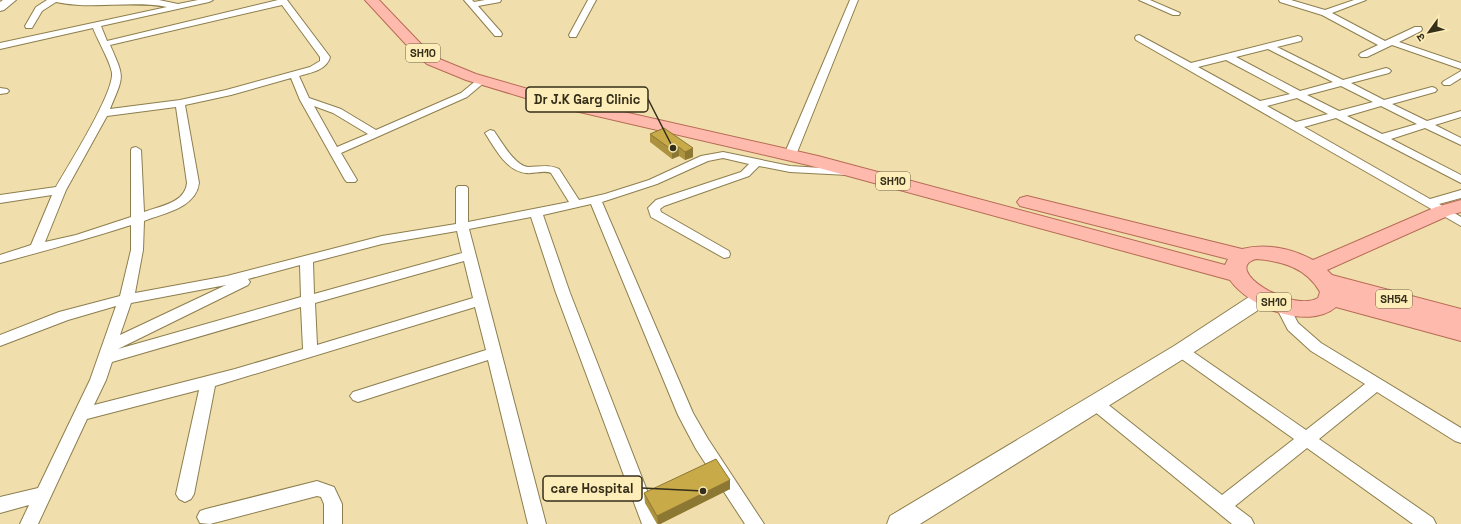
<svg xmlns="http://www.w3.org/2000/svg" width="1461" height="524" viewBox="0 0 1461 524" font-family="'Space Grotesk','Noto Sans Devanagari',sans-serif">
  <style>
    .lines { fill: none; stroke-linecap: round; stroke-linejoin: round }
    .minor-casing { stroke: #8d7e4e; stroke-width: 2 }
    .secondary-casing { stroke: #8d7e4e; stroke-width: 2 }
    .primary-casing { stroke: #b76b55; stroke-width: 2 }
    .minor { fill: #fff; fill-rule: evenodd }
    .secondary { fill: #fff; fill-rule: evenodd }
    .primary { fill: #febaac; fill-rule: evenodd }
    .wall { fill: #ac923f }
    .shaded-wall { fill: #8c7733 }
    .building { fill: #c8aa49; stroke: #8c7733 }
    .labels { text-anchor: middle; stroke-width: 4; stroke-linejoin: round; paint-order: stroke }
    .shield { fill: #fdedb9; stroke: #70674a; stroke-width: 1 }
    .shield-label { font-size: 11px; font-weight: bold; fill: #342e1a }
    .leader { fill: none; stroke: #342e1a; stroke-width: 1.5 }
    .callout-dot { fill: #342e1a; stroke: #fdedb9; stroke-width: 1.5 }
    .callout { fill: #fdedb9; stroke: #342e1a; stroke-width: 1.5 }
    .callout-label { font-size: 13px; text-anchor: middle; font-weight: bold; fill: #342e1a }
  </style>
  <rect width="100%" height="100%" fill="#f0dfac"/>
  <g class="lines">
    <g class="minor-casing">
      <g id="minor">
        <path d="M47,0H159L178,4L198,0H213L209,2L101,26L107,41L278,0H287L330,57C327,70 310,73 299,76L309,98L341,109L376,130L461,93L478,79H484L486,81L467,97L341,153L357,180L355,182H347L345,180L300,100L291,78L231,95L185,105L199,183C196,208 164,213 144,221L143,250L135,293L227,276L382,236L456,224V188L458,186H466L468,188V222L569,202L551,173C543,170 534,174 526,173C506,171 495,148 485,133L490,130L494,131C501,141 515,166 528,167C539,167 548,164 559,169L579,200L605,194L649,180L701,156L723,152L790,166L852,170L854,172L852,174L848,175L790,172L759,166L749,176L664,206L660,209L661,212L729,251L730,254L729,257L724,258L651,217L648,208L656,200L741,172L749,164L723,158L708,161L657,184L602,202L693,413L708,439L764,524H745L696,449L678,415L591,204L543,215L570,293L660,524H642L556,293L531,217L469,229L546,524H528L488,360L358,402L353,400L350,396L353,392L486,350L475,307L215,386L194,494L191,499L185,502L179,499L176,494L199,390L87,419L38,524H20L29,505L0,513V497L38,488L90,380L116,306L68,320L0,346V335L59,312L120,296L131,250V225C88,239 44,251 0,263V255L31,245L52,195L0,203V195L56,187C68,166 114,93 112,73C111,63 97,39 93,28L0,49V43L167,7C130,0 92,10 56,2L42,11L32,28H26L25,26L36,7ZM282,5L320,57V61L310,67L226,90L180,100L110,109C124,75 125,79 110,45ZM314,106L333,113L368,134L337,147ZM176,107L187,183C185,203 160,206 144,212L141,150L136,147L132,148L131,150V217L76,235L45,242L66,190L107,116ZM457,231L462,253L314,294L313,262L382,244ZM464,261L473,298L317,345L315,303ZM300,265L301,297L118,349L248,285L250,282L248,279ZM226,285L120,335L131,303ZM301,307L303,349L235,369L94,405L106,380L112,362Z"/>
        <path d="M464,0H472L474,2L485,0H501L500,2L478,6L501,32L502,34L501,36H495Z"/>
        <path d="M588,0H596L576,37H570L569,35Z"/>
        <path d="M850,0H858L796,155L790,158L786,157L784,155Z"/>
        <path d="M1139,0H1150L1180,13L1179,15H1173Z"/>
        <path d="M1279,0H1291L1325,10L1354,0H1366L1332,13L1385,41L1415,27H1421L1422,29L1421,31L1399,42L1461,63V69L1392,45L1367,57H1361L1359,55L1361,53L1378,45L1322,15L1280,2Z"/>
        <path d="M1139,35L1191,63L1298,36L1301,37L1302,39L1301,41L1277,47L1343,80L1386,68L1389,69L1391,71L1389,73L1351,83L1384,100L1432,87L1435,88L1437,90L1435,92L1392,104L1427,121L1461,111V117L1435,125L1461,138V145L1425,128L1391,139L1461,175V183L1336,118L1304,127L1430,199L1461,190V198L1439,204L1461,217V226L1136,40L1135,38L1136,36ZM1268,49L1333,82L1300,91L1236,57ZM1226,60L1290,94L1260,101L1198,67ZM1341,86L1373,102L1339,111L1307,95ZM1297,98L1328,114L1296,122L1267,106ZM1381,106L1417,124L1382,134L1347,116Z"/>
        <path d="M1461,71V78L1450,85H1444L1442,83L1444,81Z"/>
        <path d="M0,88L7,89L9,91L7,93L0,94Z"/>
        <path d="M1282,300L1287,302L1298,323L1321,343L1461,428V443L1455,441L1377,392L1319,439L1433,518L1436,524H1413L1307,448L1235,506L1251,518L1254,524H1232L1089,407L1087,403L1089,399L1095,397L1101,399L1222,495L1294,439L1176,355L1174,351L1176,347L1181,346L1186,347L1306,430L1365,384L1311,351L1288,330L1275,305L1277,302Z"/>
        <path d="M317,481L334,487L342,504V524H324V504L321,497L317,496L210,524L200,523L197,517L200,511L206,509Z"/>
      </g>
    </g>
    <g class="secondary-casing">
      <g id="secondary">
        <path d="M3,0H16L4,10L0,11V2Z"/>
        <path d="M1262,291L1269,293L1271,298L1269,303L1188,356L920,524H887L890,516L1174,346L1255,293Z"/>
      </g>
    </g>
    <g class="primary-casing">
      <path id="primary" d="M365,0H379L423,46L437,58L476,74L549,95L818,156L1225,265L1228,259L1020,206L1017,202L1020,198L1027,196L1242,249C1265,243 1291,248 1313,260L1436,207L1461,200V212L1450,215L1327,270L1332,275L1461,309V341L1336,307C1307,331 1249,307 1230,280L808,165L545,104L466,80L427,64L413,52ZM1256,259C1282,261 1307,268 1320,292L1318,298C1291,313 1221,269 1256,259Z"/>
    </g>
    <use href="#minor" class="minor"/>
    <use href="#secondary" class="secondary"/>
    <use href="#primary" class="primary"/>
  </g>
  <g class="wall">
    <path d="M664,128L693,157L685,160L679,156L672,159L650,142V134Z"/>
    <path d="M730,480V489L660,524H657L645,503L644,493Z"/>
  </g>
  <g class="shaded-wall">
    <path d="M679,147V156L672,159V150Z"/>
    <path d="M693,148V157L685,160V152Z"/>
    <path d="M730,480V489L660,524H658L657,516Z"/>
  </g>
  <g class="building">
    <path d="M664,128L693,148L685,152L679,147L672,150L650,134Z"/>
    <path d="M716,459L730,480L657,516L644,493Z"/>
  </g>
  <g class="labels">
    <g class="shield">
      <rect x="406" y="44" width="34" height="18" rx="3"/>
      <rect x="876" y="172" width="34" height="18" rx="3"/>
      <rect x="1376" y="290" width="36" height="18" rx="3"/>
      <rect x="1257" y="293" width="34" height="18" rx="3"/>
    </g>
    <g class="shield-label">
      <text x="423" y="57">SH10</text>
      <text x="893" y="185">SH10</text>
      <text x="1394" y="303">SH54</text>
      <text x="1274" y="306">SH10</text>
    </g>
  </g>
  <path class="leader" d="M673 148L648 99M703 491L642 488"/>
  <g class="callout-dot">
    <circle cx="673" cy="148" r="4"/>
    <circle cx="703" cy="491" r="4"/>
  </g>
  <g class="callout">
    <rect x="526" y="87" width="122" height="25" rx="4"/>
    <rect x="543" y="476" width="99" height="25" rx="4"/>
  </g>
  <g class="callout-label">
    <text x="587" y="104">Dr J.K Garg Clinic</text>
    <text x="592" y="493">care Hospital</text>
  </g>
  <g transform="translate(1429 32) rotate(237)" stroke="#fdedb9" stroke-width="3" paint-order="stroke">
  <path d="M0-3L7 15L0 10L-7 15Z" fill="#342e1a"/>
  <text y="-6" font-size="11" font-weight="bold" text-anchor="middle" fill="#342e1a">उ</text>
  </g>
</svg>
